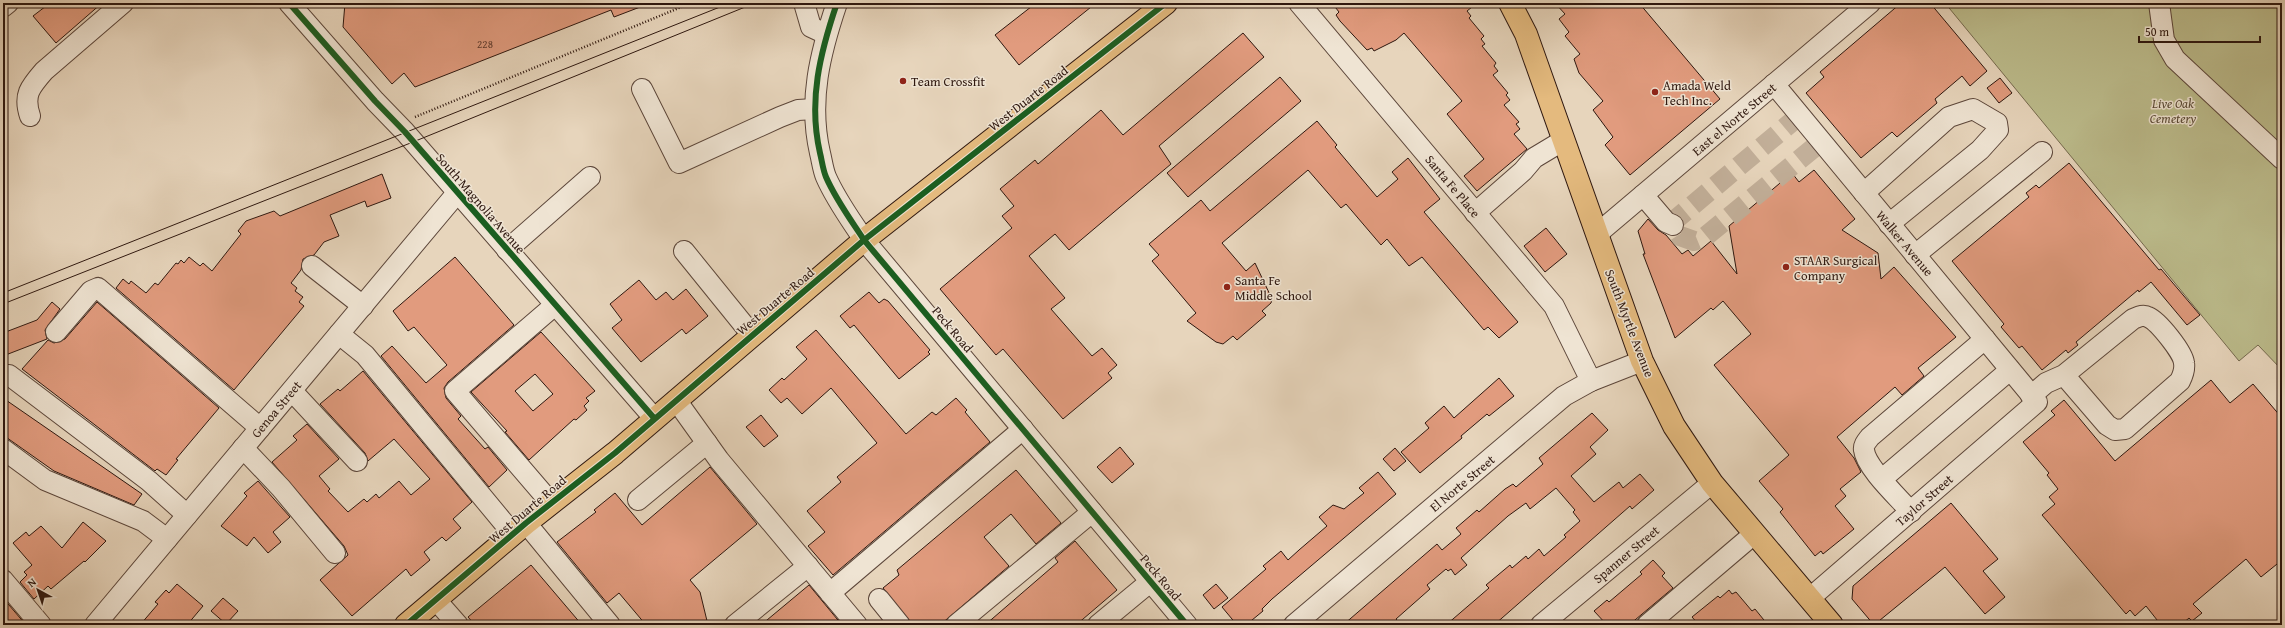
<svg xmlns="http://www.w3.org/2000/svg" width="2285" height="628" viewBox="0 0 2285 628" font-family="'Gentium Book Plus',serif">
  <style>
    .green { fill: #bcbc8c; stroke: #756a4e }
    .building { fill: #e19b7e; stroke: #2e170f; fill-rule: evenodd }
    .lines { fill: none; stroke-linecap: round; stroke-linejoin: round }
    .minor-tunnel { stroke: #c2af99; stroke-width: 20; stroke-dasharray: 20 10; stroke-linecap: butt }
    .minor-casing { stroke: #5c463a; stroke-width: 22 }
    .major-casing { stroke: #2e170f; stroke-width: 24 }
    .path { stroke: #2e170f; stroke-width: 2.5; stroke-dasharray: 1 2; stroke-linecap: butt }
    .minor { stroke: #efe4d3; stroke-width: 20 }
    .major { stroke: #e4ba7e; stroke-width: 22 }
    .tram { stroke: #2e170f; stroke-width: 1 }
    .cycleway-casing { stroke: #efe4d3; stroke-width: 8 }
    .cycleway { stroke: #1b5e20; stroke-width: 6 }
    .poi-dot { fill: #8f2418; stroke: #efe4d3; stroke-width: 1.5 }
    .labels { text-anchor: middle; stroke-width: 3; stroke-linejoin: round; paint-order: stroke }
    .number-label { font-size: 11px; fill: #5b382b }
    .poi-label { font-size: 13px; fill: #2e170f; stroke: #efe4d3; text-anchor: start }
    .street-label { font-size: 13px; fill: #2e170f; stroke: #efe4d3 }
    .park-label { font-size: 13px; font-style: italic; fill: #594934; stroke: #efe4d3 }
  </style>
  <rect width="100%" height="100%" fill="#e7d5bc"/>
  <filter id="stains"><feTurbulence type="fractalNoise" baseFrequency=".005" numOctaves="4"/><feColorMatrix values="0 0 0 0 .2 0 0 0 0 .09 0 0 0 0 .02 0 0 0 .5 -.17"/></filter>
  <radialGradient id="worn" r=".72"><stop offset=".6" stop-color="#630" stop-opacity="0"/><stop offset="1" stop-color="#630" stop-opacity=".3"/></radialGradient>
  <path class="green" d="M1945,3H2282V370L2258,345L2239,361Z"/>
  <g class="building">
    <path d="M50,3H102L56,43L33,16Z"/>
    <path d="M345,3H647L648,4L614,17L611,10L415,87L404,73L392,84L343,27Z"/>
    <path d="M1036,3H1096L1019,65L995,35Z"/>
    <path d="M1332,3H1477L1467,11L1471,16L1469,18L1484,36L1481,39L1485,44L1482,46L1496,63L1494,66L1498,71L1493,75L1508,93L1506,95L1510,100L1504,105L1519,122L1516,124L1520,129L1514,134L1527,149L1477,191L1464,176L1484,159L1447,114L1462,101L1404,33L1396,40L1374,51L1372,48L1367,50L1340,21L1336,15L1339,12Z"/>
    <path d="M1555,3H1639L1720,99L1630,175L1605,145L1613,137L1593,110L1603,101L1579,73L1574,59L1580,54L1565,36L1569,32L1559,19L1565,14Z"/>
    <path d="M1901,3H1930L1987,71L1970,86L1962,76L1935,99L1937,103L1897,137L1892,132L1861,158L1806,93L1824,77L1820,72Z"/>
    <path d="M1243,33L1264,57L1159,146L1171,164L1069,250L1055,234L1029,256L1065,298L1051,309L1092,356L1102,348L1117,365L1108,373L1112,378L1063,419L1003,349L996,355L940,289L1012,228L1002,216L1014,206L1000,189L1035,160L1038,164L1101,110L1123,135Z"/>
    <path d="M1280,77L1301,101L1188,197L1167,173Z"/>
    <path d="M2000,78L2012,93L1999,103L1987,88Z"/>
    <path d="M1317,121L1337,145L1335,147L1377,197L1398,179L1392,172L1408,158L1440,199L1424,212L1518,322L1499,338L1488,327L1484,330L1422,257L1409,266L1387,239L1381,245L1346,204L1341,208L1308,170L1222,243L1246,271L1255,263L1272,299L1271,303L1262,311L1266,315L1237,340L1233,336L1223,344L1216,342L1187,321L1196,313L1152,261L1159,255L1149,244L1201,200L1210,211Z"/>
    <path d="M2069,163L2159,270L2161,269L2200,315L2187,325L2151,282L2139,292L2138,290L2076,342L2078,345L2068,353L2066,350L2042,370L2022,346L2019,348L2001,327L2004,324L1952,261L2029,197L2026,193L2036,185L2039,188Z"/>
    <path d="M1814,170L1855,219L1842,230L1878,253L1881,279L1894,267L1956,337L1918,368L1924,376L1902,395L1895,387L1837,437L1854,458L1861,472L1840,489L1846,496L1835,506L1854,529L1823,554L1821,551L1815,556L1780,512L1783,509L1759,481L1789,455L1714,365L1751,334L1723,301L1713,310L1711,308L1675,338L1643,254H1645L1638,231L1648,219L1658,230L1666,235L1682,254L1688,250L1693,256L1711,241L1737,274L1729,226L1792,173L1799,182Z"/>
    <path d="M382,174L391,198L367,207L365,201L330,215L339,236L324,242L314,255L303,259L301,270L291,283L297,288L295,291L303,297L299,302L304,306L234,390L116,288L123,279L129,284L131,281L146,293L155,283L158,285L176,263L178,264L181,260L184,263L189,257L200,266L203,263L212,271L241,234L238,231L246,221L274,211L280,216Z"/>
    <path d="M1546,228L1567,254L1545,272L1524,246Z"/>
    <path d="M455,257L514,325L448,382L444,388L446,398L461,416L458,419L485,449L488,447L507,470L489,487L381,356L392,346L426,383L447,365L414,327L408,331L393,311Z"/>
    <path d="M639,280L656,300L666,292L673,300L686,289L708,316L686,334L682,329L641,362L612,328L622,320L610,304Z"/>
    <path d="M869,292L879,303L884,299L888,301L930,350L928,352L930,354L899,379L854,325L850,328L840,316Z"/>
    <path d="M52,302L60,309L45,330L47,339L3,356V333L37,320Z"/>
    <path d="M97,302L219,408L176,459L178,460L166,475L157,469L155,471L22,369L48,340L54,343L65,339Z"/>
    <path d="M816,330L906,434L932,412L936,415L956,398L967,410L965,412L990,442L833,575L808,546L825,532L807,511L841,482L837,477L877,443L831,388L802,414L787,398L781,403L769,390L782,378L784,380L807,359L796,347Z"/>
    <path d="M541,332L595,391L586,398L589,401L584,406L587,410L576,420L574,419L529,460L505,432L507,431L471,392ZM535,374L553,394L533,411L515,391Z"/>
    <path d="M363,371L472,502L453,519L461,528L446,541L442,537L424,552L430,560L411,576L406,569L352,616L320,580L348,555L344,546L272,462L297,440L293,436L307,424L339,459L319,476L330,489L328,491L348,512L364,499L367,502L376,494L379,498L399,481L411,495L430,479L394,439L368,461L365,453L320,404L338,389L340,391Z"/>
    <path d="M1499,378L1514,396L1489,416L1487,414L1461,436L1462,438L1420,473L1401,452L1429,428L1425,423L1444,406L1454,418Z"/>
    <path d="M2211,380L2230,403L2253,384L2282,418V560L2261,577L2246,559L2193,604L2202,613L2192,621L2189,618L2181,625H2161L2146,606L2135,616L2130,610L2126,614L2042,515L2055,504L2049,497L2058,489L2047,475L2049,473L2023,442L2055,415L2051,411L2064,400L2115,461Z"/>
    <path d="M3,398L142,494L134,505L54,471L3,435Z"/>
    <path d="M1592,413L1608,430L1590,447L1596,454L1571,476L1594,502L1619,482L1623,488L1640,474L1654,490L1632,509L1630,506L1494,625H1446L1489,588L1486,585L1510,565L1512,568L1526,556L1528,559L1539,549L1544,556L1566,537L1564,535L1580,521L1573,512L1575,510L1556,488L1530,509L1526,503L1508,516L1461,558L1467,565L1455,575L1451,569L1448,571L1446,569L1427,585L1430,589L1396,619L1401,625H1343L1437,544L1442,550L1461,534L1456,528L1477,510L1479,512L1505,489L1513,484L1516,487L1543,464L1539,458Z"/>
    <path d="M761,415L778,436L764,447L746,427Z"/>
    <path d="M1120,447L1134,464L1112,483L1097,467Z"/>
    <path d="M1395,448L1406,461L1394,471L1383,459Z"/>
    <path d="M710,467L757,524L690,580L700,592L708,625H646L619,593L607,603L557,542L596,512L594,510L615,493L642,525Z"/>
    <path d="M1016,470L1061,523L1036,544L1011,514L984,537L1009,566L940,625H913L883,588L899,575L897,570Z"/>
    <path d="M1378,472L1396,494L1272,599L1262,609L1263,611L1246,625H1237L1222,607L1266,569L1263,566L1281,551L1288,560L1299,550L1327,526L1319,517L1333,505L1344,509L1364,493L1359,488Z"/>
    <path d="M258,481L290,517L273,532L281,542L268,553L254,537L247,546L221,526L247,496L244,493Z"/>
    <path d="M1951,503L1998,559L1983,571L2005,597L1985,614L1945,567L1874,625L1852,599L1853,586Z"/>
    <path d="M83,522L106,541L85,562L84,561L51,589L48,586L34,599L20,582L27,575L24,572L32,565L13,543L26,532L29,536L41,526L62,548Z"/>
    <path d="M1075,541L1117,590L1076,625H985L1058,562L1055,558Z"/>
    <path d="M1653,560L1665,573L1662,576L1673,588L1629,625H1607L1594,611L1607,600L1609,602L1642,574L1640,572Z"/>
    <path d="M531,565L582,625H475L468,617Z"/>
    <path d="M177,584L203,606L187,625H140L158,604L155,602L166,590L169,593Z"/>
    <path d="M1216,584L1228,598L1214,609L1203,595Z"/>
    <path d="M809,585L842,625H761Z"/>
    <path d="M1729,590L1732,594L1736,592L1752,611L1755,609L1768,625H1699L1692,617L1718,596L1720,598Z"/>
    <path d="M3,598L26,625H3Z"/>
    <path d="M223,598L238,611L226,624L211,611Z"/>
  </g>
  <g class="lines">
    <path class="minor-tunnel" d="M1800,115L1675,220L1673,225L1680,236L1694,241L1706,236L1821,142"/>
    <g class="minor-casing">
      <g id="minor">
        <path d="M289,3L375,101L405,132L654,418"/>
        <path d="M804,3L811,27L826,34"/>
        <path d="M837,3C820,53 808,101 820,153C822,161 823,170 826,177C836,200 851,220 864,240L1187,625"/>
        <path d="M1299,3L1554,306L1591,381"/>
        <path d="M2159,3L2164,40L2175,59L2282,159"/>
        <path d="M3,7L8,3"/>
        <path d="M1774,84L2037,402L1810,598"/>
        <path d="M642,89L679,163L780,117L798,110L814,109"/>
        <path d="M30,116C23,95 30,87 44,71L123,3"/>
        <path d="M1864,193L1949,117L1973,109L1997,123L1998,130L1980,150L1889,224"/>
        <path d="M1643,195L1666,222L1673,225"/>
        <path d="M1475,213L1523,171L1534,158L1564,140"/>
        <path d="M1597,234L1870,3"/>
        <path d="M507,250L590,177"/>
        <path d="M684,251L752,335"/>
        <path d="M1915,255L2042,152"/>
        <path d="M312,266L363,306"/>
        <path d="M56,332L91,291L98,288L260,428"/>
        <path d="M339,334L365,355L513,534"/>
        <path d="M9,375L149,481L187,515"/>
        <path d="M292,391L357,461"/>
        <path d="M2031,396L2046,383L2064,375L2107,425L2115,430L2125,429L2180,381C2183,375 2185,369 2184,363C2183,352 2158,321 2148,317C2143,314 2138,317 2133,319L2064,375"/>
        <path d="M676,400L719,460L857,625"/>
        <path d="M243,448L281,488L335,553"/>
        <path d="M3,449L45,480L143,521L167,539"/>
        <path d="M1882,479L2010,370"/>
        <path d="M638,500L707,443"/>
        <path d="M551,503L455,391L555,305"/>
        <path d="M1911,512C1899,498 1866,468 1864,450C1863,445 1867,441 1870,437L1985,339"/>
        <path d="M526,523L610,625"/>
        <path d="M3,580L41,625"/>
        <path d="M830,593L1023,429"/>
        <path d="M879,599L900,625"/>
        <path d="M436,600L458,625"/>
        <path d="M95,625L457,193"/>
        <path d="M735,625L808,566"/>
        <path d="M956,625L1092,512"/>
        <path d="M1098,625L1150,582"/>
        <path d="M1294,625L1564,396L1591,381L1642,361"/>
        <path d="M1541,625L1712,483"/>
        <path d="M1647,625L1754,534"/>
      </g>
    </g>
    <g class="major-casing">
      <g id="major">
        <path d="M1510,3L1526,34L1642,361L1674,426L1712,483L1832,625"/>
        <path d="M406,625L526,523L615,453L864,240L1166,3"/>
      </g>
    </g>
    <path class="path" d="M415,117L691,3"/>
    <use href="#minor" class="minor"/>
    <use href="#major" class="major"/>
    <g class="tram">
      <path d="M3,293L730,3"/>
      <path d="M3,304L413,142L755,3"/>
    </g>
    <g class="cycleway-casing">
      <g id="cycleway">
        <path d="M289,3L375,101L405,132L654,418"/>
        <path d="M837,3C820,53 808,101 820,153C822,161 823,170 826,177C836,200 851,220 864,240L1187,625"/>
        <path d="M406,625L526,523L615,453L864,240L1166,3"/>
      </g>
    </g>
    <use href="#cycleway" class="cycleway"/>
  </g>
  <g class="poi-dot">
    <circle cx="903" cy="81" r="4"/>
    <circle cx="1655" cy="92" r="4"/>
    <circle cx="1786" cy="267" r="4"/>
    <circle cx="1227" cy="287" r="4"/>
  </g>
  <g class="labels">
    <g class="number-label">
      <text x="485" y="48">228</text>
    </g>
    <g class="poi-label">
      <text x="911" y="86">Team Crossfit</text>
      <text x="1663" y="90">Amada Weld<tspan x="1663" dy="15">Tech Inc.</tspan></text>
      <text x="1794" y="265">STAAR Surgical<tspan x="1794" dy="15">Company</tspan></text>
      <text x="1235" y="285">Santa Fe<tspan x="1235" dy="15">Middle School</tspan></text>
    </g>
    <g class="street-label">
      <text transform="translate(1028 98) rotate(-38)" y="5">West Duarte Road</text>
      <text transform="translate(1734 119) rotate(-40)" y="5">East el Norte Street</text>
      <text transform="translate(1453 186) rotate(50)" y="5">Santa Fe Place</text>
      <text transform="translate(481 203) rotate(49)" y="5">South Magnolia Avenue</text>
      <text transform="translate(1905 243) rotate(50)" y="5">Walker Avenue</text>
      <text transform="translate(775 301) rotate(-40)" y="5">West Duarte Road</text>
      <text transform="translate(1630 323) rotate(69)" y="5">South Myrtle Avenue</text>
      <text transform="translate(953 329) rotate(50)" y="5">Peck Road</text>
      <text transform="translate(276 409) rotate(-50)" y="5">Genoa Street</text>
      <text transform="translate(1462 483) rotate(-40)" y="5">El Norte Street</text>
      <text transform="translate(1924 500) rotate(-41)" y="5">Taylor Street</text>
      <text transform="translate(527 509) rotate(-40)" y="5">West Duarte Road</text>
      <text transform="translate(1626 554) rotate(-40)" y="5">Spanner Street</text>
      <text transform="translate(1161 577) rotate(50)" y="5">Peck Road</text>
    </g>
    <g class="park-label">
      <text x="2173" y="108">Live Oak<tspan x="2173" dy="15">Cemetery</tspan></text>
    </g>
  </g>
  <rect width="2285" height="628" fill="none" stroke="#e7d5bc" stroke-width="16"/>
  <rect x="4" y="4" width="2277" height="620" fill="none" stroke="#2e170f" stroke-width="2"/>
  <rect x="8" y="8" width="2269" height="612" fill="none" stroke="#2e170f"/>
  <g transform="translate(38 590) rotate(320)" stroke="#efe4d3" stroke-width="3" paint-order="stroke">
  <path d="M0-3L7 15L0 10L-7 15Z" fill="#2e170f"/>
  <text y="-6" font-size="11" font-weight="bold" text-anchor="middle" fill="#2e170f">N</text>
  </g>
  <path d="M2139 36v6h121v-6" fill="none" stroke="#2e170f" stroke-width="2"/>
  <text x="2145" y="36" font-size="12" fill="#2e170f" stroke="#efe4d3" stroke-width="3" paint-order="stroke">50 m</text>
  <rect width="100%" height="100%" filter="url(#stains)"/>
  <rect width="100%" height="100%" fill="url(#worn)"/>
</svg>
